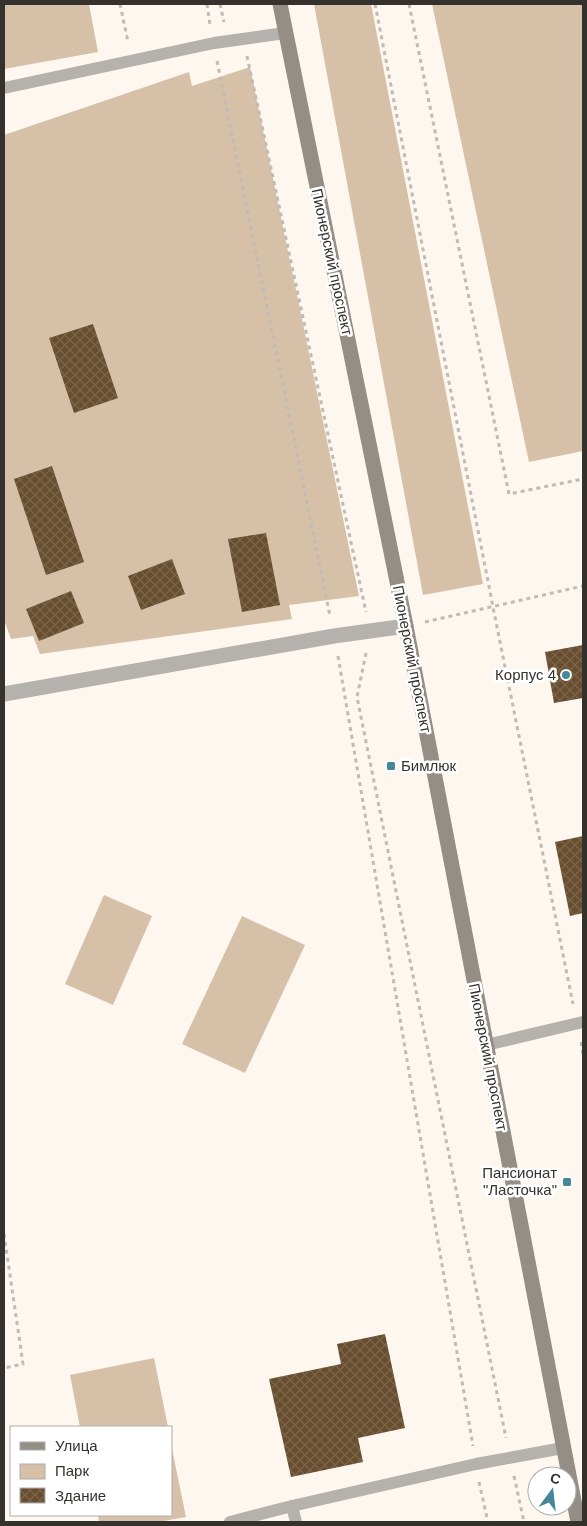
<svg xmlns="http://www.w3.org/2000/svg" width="587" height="1526" viewBox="0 0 587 1526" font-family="Helvetica,sans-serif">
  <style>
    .green { fill: #d7c0a8 }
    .building { fill: url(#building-cross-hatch) }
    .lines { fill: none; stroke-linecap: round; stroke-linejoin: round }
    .path { stroke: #c1bbb5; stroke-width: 3; stroke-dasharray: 4 4; stroke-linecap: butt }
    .lane { stroke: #b5b1ac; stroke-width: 12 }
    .street { stroke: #b5b1ac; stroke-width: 15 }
    .secondary { stroke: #958e87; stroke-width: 15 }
    .poi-dot { fill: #46879a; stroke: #fff; stroke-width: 2 }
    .labels { text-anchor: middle; stroke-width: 5; stroke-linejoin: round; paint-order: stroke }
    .street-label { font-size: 15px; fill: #35312c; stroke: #fff }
    .poi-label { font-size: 15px; fill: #35312c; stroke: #fff; text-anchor: end }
  </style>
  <defs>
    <pattern id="building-cross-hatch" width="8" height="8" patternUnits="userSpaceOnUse" patternTransform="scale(1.25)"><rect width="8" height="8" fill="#684e2f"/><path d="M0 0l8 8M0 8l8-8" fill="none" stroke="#7a654c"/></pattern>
  </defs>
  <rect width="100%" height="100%" fill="#fdf7f0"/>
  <g class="green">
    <path d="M4,4H89L98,52L4,69Z"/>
    <path d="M314,4H371L483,584L423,595Z"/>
    <path d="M432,4H583V451L529,462Z"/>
    <path d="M250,67L359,596L289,605L292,619L40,654L33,636L11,639L4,620V135L189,72L192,86Z"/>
    <path d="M104,895L152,916L113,1005L65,984Z"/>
    <path d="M242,916L305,945L245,1073L182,1044Z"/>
    <path d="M154,1358L168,1427H80L70,1375Z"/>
    <path d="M171,1444L186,1517L158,1522H99L98,1515H171Z"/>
  </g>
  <g class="building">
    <path d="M93,324L118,398L74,413L49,338Z"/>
    <path d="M52,466L84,562L46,575L14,479Z"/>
    <path d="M266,533L280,605L242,612L228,539Z"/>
    <path d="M172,559L185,594L141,610L128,576Z"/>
    <path d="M71,591L84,623L39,641L26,609Z"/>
    <path d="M583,645V698L554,703L545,652Z"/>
    <path d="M583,836V913L570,916L555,842Z"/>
    <path d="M385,1334L405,1428L358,1438L363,1462L291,1477L269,1379L341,1364L337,1344Z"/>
  </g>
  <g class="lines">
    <g class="path">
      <path d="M120,4L128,42"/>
      <path d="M207,4L210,25"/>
      <path d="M220,4L224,22"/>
      <path d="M375,4L493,607L573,1004"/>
      <path d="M409,4L509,494L583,479"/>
      <path d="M247,56L366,612"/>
      <path d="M217,61L330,616"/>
      <path d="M425,622L583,586"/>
      <path d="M366,653L357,697L506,1438"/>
      <path d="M338,656L473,1446"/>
      <path d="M581,1042L583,1054"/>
      <path d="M4,1234L23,1364L4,1368"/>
      <path d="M514,1476L524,1522"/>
      <path d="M479,1482L488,1522"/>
    </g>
    <g class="lane">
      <path d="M4,88L214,43L285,33"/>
      <path d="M486,1045L583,1022"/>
      <path d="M292,1506L476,1464L563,1448"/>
      <path d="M230,1522L292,1506L296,1522"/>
    </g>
    <path class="street" d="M4,694L334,636L406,626"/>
    <path class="secondary" d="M280,4L406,626L578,1522"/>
  </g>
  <g class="poi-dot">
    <circle cx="566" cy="675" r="5"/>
    <rect x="386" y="761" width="10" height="10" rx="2.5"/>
    <rect x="562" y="1177" width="10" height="10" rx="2.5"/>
  </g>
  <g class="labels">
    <g class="street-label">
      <text transform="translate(332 262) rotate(78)" y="5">Пионерский проспект</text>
      <text transform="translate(412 659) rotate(79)" y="5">Пионерский проспект</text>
      <text transform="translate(488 1057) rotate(79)" y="5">Пионерский проспект</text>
    </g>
    <g class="poi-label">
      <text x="556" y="680">Корпус 4</text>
      <text x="401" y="771" text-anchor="start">Бимлюк</text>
      <text x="557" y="1178">Пансионат<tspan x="557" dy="17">"Ласточка"</tspan></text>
    </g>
  </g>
  <rect width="587" height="1526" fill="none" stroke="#35312c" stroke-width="10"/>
  <rect x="10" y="1426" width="162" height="90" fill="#ffffff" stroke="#aeadab"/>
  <rect x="20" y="1442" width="25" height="8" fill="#958e87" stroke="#aeadab"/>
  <text x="55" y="1451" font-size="15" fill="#35312c">Улица</text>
  <rect x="20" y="1464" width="25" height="15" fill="#d7c0a8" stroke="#aeadab"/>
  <text x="55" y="1476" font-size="15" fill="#35312c">Парк</text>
  <rect x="20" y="1488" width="25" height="15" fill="url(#building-cross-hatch)" stroke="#aeadab"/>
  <text x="55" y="1501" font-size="15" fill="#35312c">Здание</text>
  <g transform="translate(552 1491) rotate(15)"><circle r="24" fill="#ffffff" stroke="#aeadab"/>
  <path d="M0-4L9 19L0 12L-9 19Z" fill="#46879a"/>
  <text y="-8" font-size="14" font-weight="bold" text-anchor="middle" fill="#35312c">С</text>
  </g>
</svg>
